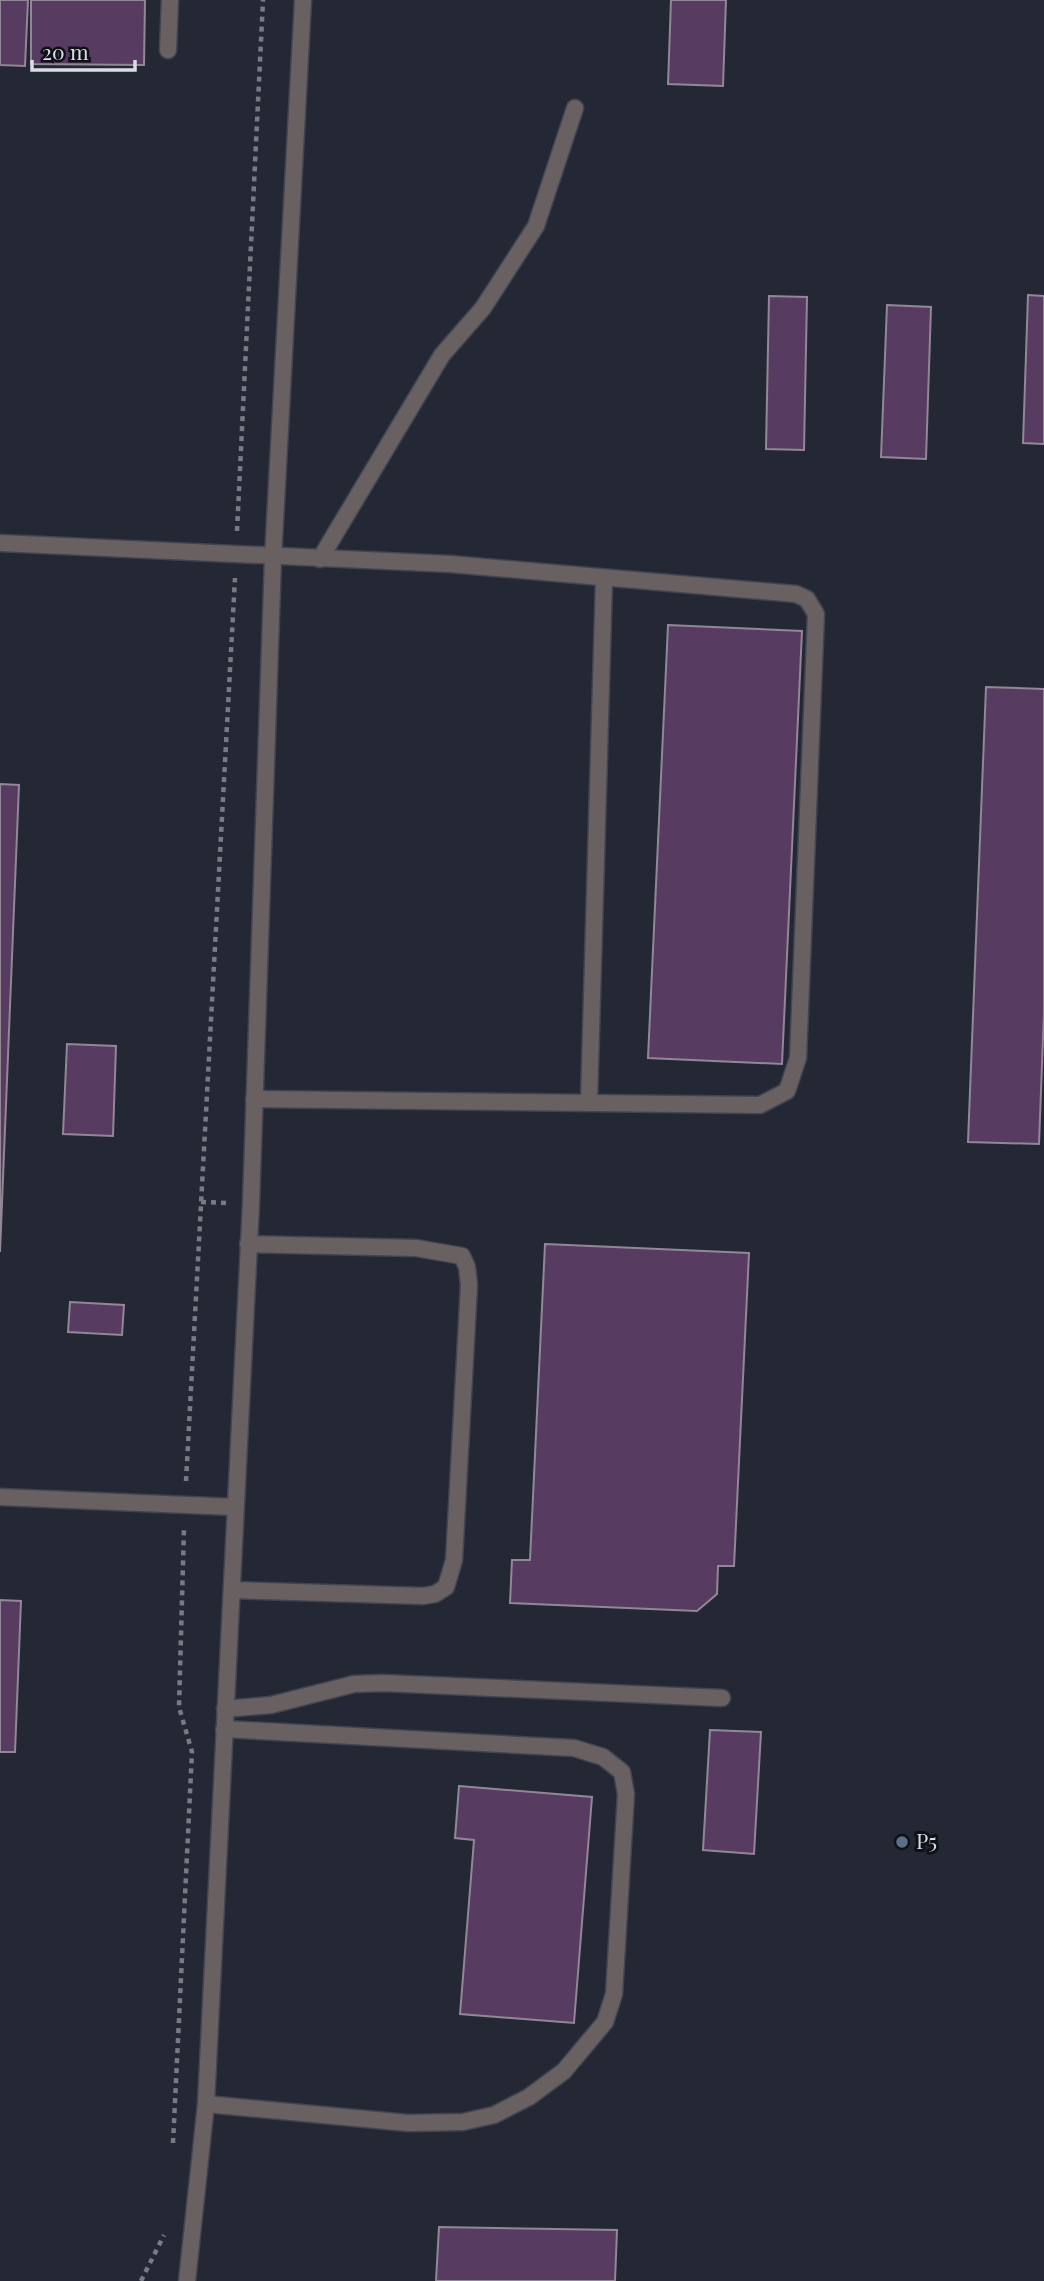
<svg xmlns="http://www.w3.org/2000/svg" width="1044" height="2281" viewBox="0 0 1044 2281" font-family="'Playfair Display',serif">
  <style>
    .building { fill: #583b61; stroke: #928795; stroke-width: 2 }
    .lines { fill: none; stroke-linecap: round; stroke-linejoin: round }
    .service-casing { stroke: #414551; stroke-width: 19 }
    .path { stroke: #777b86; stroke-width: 4.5; stroke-dasharray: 5 5; stroke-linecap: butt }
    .service { stroke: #696061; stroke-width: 16 }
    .service-dot { fill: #5c6f8a; stroke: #0f1117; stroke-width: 2.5 }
    .labels { text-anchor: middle; stroke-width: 6; stroke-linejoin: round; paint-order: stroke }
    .poi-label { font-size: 21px; fill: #dadde6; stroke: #0f1117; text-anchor: start }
  </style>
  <rect width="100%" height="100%" fill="#242835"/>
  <g class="building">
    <path d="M0,0H28L25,66L0,65Z"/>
    <path d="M31,0H145L144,65L31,64Z"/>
    <path d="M671,0H726L723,86L668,84Z"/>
    <path d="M1028,295L1044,296V444L1023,443Z"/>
    <path d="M769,296L807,297L804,450L766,449Z"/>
    <path d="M887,305L931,307L926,459L881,457Z"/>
    <path d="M668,625L802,631L782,1064L648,1058Z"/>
    <path d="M986,687L1044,689V1012L1039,1144L968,1142Z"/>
    <path d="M0,784L19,785L0,1252Z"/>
    <path d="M67,1044L116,1046L113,1136L63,1134Z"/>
    <path d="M545,1244L749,1253L734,1566H718L717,1594L697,1611L510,1603L512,1560H530Z"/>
    <path d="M70,1302L124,1305L122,1335L68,1332Z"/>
    <path d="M0,1600L21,1601L15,1752H0Z"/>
    <path d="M710,1730L761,1732L754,1854L703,1850Z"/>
    <path d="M459,1786L592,1797L574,2023L460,2014L474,1840L455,1838Z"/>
    <path d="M439,2227L617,2230L615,2281H436Z"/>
  </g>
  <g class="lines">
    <g class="service-casing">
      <g id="service">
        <path d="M168,50L170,0"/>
        <path d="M0,543L450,564L796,594L807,599L816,614L798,1058L787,1091L760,1105L254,1099"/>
        <path d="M320,559L442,355L483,308L536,226L575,108"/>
        <path d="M589,1101L604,580"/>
        <path d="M0,1497L234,1507"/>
        <path d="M232,1590L423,1596L435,1594L446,1587L454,1560L469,1285L467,1267L462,1256L416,1248L248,1244"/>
        <path d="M225,1709L271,1705L354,1684L383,1683L722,1698"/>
        <path d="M206,2104L408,2123L463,2122L494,2115L529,2097L564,2071L605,2022L614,1994L626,1794L622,1772L603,1757L574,1748L224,1729"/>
        <path d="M187,2281L206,2104L251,1204L273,558L303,0"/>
      </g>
    </g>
    <g class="path">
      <path d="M237,531L263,0"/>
      <path d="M201,1202L228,1203"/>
      <path d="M186,1481L235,578"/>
      <path d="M173,2143L192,1752L179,1707L184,1528"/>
      <path d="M141,2281L164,2235"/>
    </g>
    <use href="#service" class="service"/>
  </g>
  <circle class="service-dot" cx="902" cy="1842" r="7"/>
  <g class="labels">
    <g class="poi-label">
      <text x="916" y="1849">P5</text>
    </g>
  </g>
  <path d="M32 60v10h103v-10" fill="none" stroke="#dadde6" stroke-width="3.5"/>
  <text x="42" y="60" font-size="21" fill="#dadde6" stroke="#0f1117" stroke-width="5" paint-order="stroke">20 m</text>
</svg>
